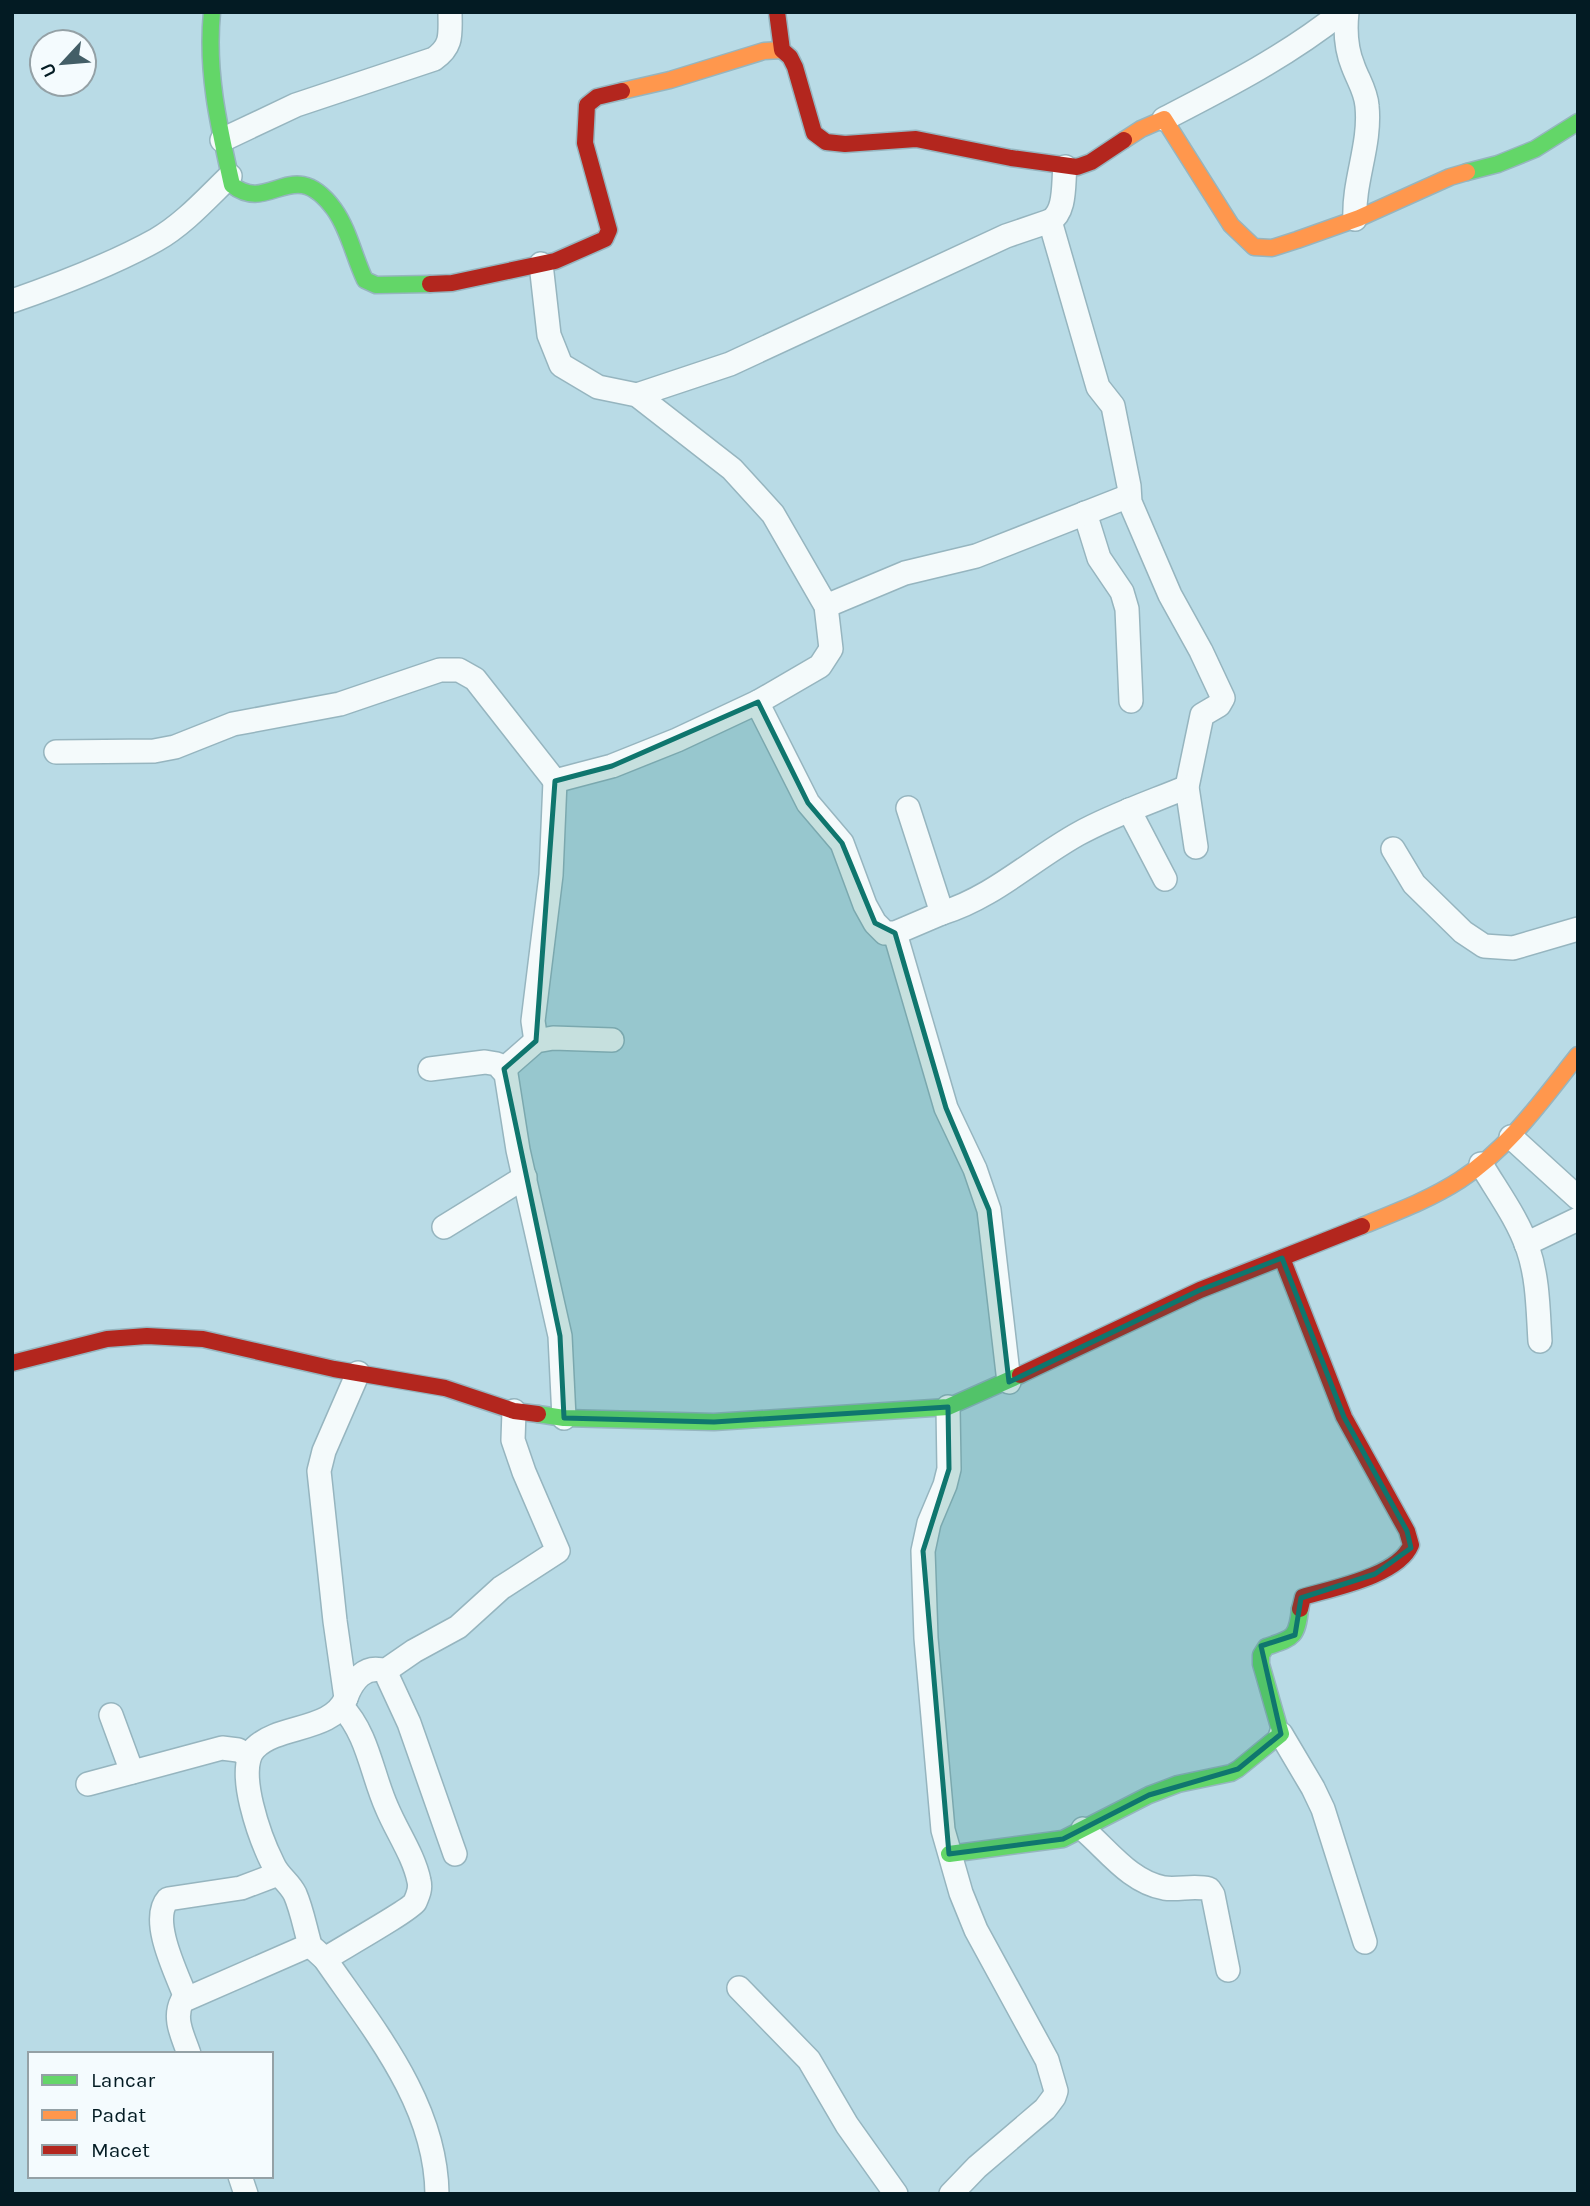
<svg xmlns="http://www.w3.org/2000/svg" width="1590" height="2206" viewBox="0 0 1590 2206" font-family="Karla,sans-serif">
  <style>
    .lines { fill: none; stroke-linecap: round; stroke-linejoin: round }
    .street-casing { stroke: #96b5bf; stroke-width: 26 }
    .fast-casing { stroke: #96b5bf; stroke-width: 19 }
    .slow-casing { stroke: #96b5bf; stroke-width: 19 }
    .jam-casing { stroke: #96b5bf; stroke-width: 19 }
    .street { stroke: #f4fafb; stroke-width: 23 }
    .fast { stroke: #63d668; stroke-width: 16 }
    .slow { stroke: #ff974d; stroke-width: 16 }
    .jam { stroke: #b3261e; stroke-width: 16 }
    .marked { fill: #0f766e; fill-opacity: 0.2; stroke: #0f766e; stroke-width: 5; stroke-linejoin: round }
  </style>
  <rect width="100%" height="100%" fill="#b9dbe6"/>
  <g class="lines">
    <g class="street-casing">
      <g id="street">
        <path d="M1347,12C1345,30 1346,49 1353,66C1358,80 1366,91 1367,106C1371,145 1353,181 1355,219"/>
        <path d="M1164,119C1226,87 1287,56 1342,12"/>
        <path d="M222,140L296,105L434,59C453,46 450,34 450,12"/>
        <path d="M1050,221L1098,387L1113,406L1129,486L1130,502L1170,595L1201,651L1223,698L1219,705L1202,715L1187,787L1196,847"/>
        <path d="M541,264L549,335L561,365L598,387L637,395L732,469L773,514L826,606L831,649L820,666L758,702L762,712L808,803L842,843L865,905L875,923L885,933H895L942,913"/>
        <path d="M12,301C61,284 111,265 156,240C184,224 207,198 230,176"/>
        <path d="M637,395L730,364L1006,236L1050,221C1066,212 1063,184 1065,167"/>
        <path d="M1085,513L1099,558L1122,592L1127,609L1131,701"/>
        <path d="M826,606L905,573L976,556L1129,496"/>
        <path d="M56,752L154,751L175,747L233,724L340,704L440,670H459L475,679L555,781L612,766L677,740L758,702"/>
        <path d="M908,808L942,913C992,898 1033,859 1078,834C1112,815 1151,802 1187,787"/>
        <path d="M1129,810L1165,879"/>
        <path d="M1393,849L1414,884L1463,932L1484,946L1513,948L1578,929"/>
        <path d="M895,933L946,1108L975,1169L989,1210L1009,1382"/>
        <path d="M536,1041L533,1021L551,875L555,781"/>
        <path d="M430,1069L485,1062L497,1064L506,1074L518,1150L560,1336L564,1418"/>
        <path d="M504,1069L536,1041L553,1038L612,1040"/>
        <path d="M1511,1137L1578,1198"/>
        <path d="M1481,1164C1497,1191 1518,1219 1528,1249C1538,1278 1538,1310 1540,1341"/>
        <path d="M444,1227L525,1177"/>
        <path d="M1526,1244L1578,1219"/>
        <path d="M948,1407L949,1469L945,1485L929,1523L923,1551L926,1638L943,1830L961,1893L976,1930L1047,2060L1056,2091L1054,2097L1045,2109L977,2167L951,2194"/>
        <path d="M385,1671L414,1651L458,1627L501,1588L558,1551L524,1472L513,1440L514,1411"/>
        <path d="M346,1698C352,1681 365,1664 385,1671L409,1723L455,1854"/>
        <path d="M111,1715L132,1772"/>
        <path d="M1281,1734L1313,1788L1323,1809L1365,1942"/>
        <path d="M88,1784L222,1748L238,1750L248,1755"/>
        <path d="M1083,1829C1108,1850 1130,1882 1164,1888C1179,1890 1195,1885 1209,1889L1213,1895L1228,1970"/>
        <path d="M314,1949L325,1959C374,2030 436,2104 437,2194"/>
        <path d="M325,1959C339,1950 410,1910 415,1902C418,1895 421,1889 419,1881C414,1856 397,1832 387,1808C372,1775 368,1734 342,1707"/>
        <path d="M739,1988L809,2060L847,2125L896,2194"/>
        <path d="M186,1998C177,1974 149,1920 168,1899L241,1888L278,1874"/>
        <path d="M189,2054C183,2036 173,2019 182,2001L310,1945C305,1928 302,1910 295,1894C289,1882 278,1876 273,1864C261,1840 234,1769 255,1748C279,1724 332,1732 346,1698L335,1621L319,1471L324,1451L358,1373"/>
        <path d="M240,2176L246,2194"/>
      </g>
    </g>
    <g class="fast-casing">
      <g id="fast">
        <path d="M212,12C206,72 219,127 232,185C270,215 293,153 334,209C349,230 354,257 365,280L376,285L430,284"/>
        <path d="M1467,172L1498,164L1535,149L1578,122"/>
        <path d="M538,1414L564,1418L714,1422L948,1407L1020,1375"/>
        <path d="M949,1854L1063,1839L1149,1795L1178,1784L1231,1773L1238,1769L1281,1734L1261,1664V1655L1266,1647C1292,1638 1297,1639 1300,1609"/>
      </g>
    </g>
    <g class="slow-casing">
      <g id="slow">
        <path d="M622,91L670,80L764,51L782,50"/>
        <path d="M1124,140L1141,129L1164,119L1231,225L1254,247L1272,248L1297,240L1359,218L1450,177L1467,172"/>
        <path d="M1362,1226C1396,1212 1429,1200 1460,1180C1508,1149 1543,1099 1578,1055"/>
      </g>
    </g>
    <g class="jam-casing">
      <g id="jam">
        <path d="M777,12L782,50L790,57L795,67L814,133L826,142L845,144L916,139L1011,158L1077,167L1091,162L1124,140"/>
        <path d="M430,284L452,283L555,261L605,239L609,230L585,143L587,105L597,97L622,91"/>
        <path d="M1282,1258L1344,1417L1407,1531L1411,1545C1398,1576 1333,1588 1303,1597L1300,1609"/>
        <path d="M12,1363L107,1339L147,1336L203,1339L334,1369L445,1388L514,1411L538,1414"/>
        <path d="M1020,1375L1200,1290L1362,1226"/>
      </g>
    </g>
    <use href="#street" class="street"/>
    <use href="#fast" class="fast"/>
    <use href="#slow" class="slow"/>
    <use href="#jam" class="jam"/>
  </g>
  <path class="marked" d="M758,702L808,803L842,843L875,923L895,933L946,1108L989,1210L1009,1382L1200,1290L1282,1258L1344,1417L1407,1531L1411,1548L1375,1574L1301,1598L1295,1635L1261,1646L1281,1734L1238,1769L1149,1795L1063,1839L949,1854L923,1551L949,1469L948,1407L714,1422L564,1418L560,1336L504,1069L536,1041L555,781L612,766Z"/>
  <rect width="1590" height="2206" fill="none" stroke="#031b23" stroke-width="28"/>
  <rect x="28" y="2052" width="245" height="126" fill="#f4fbfe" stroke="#94a1a6" stroke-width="2"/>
  <rect x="42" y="2075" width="35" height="10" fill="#63d668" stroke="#94a1a6" stroke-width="2"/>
  <text x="91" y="2087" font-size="21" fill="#031b23">Lancar</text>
  <rect x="42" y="2110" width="35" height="10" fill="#ff974d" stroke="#94a1a6" stroke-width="2"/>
  <text x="91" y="2122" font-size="21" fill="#031b23">Padat</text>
  <rect x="42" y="2145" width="35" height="10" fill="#b3261e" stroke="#94a1a6" stroke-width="2"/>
  <text x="91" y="2157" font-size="21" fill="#031b23">Macet</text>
  <g transform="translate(63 63) rotate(244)"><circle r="33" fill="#f4fbfe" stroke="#94a1a6" stroke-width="2"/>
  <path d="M0-5L12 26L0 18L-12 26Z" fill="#435e67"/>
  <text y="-10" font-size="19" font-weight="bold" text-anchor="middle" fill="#031b23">U</text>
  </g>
</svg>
